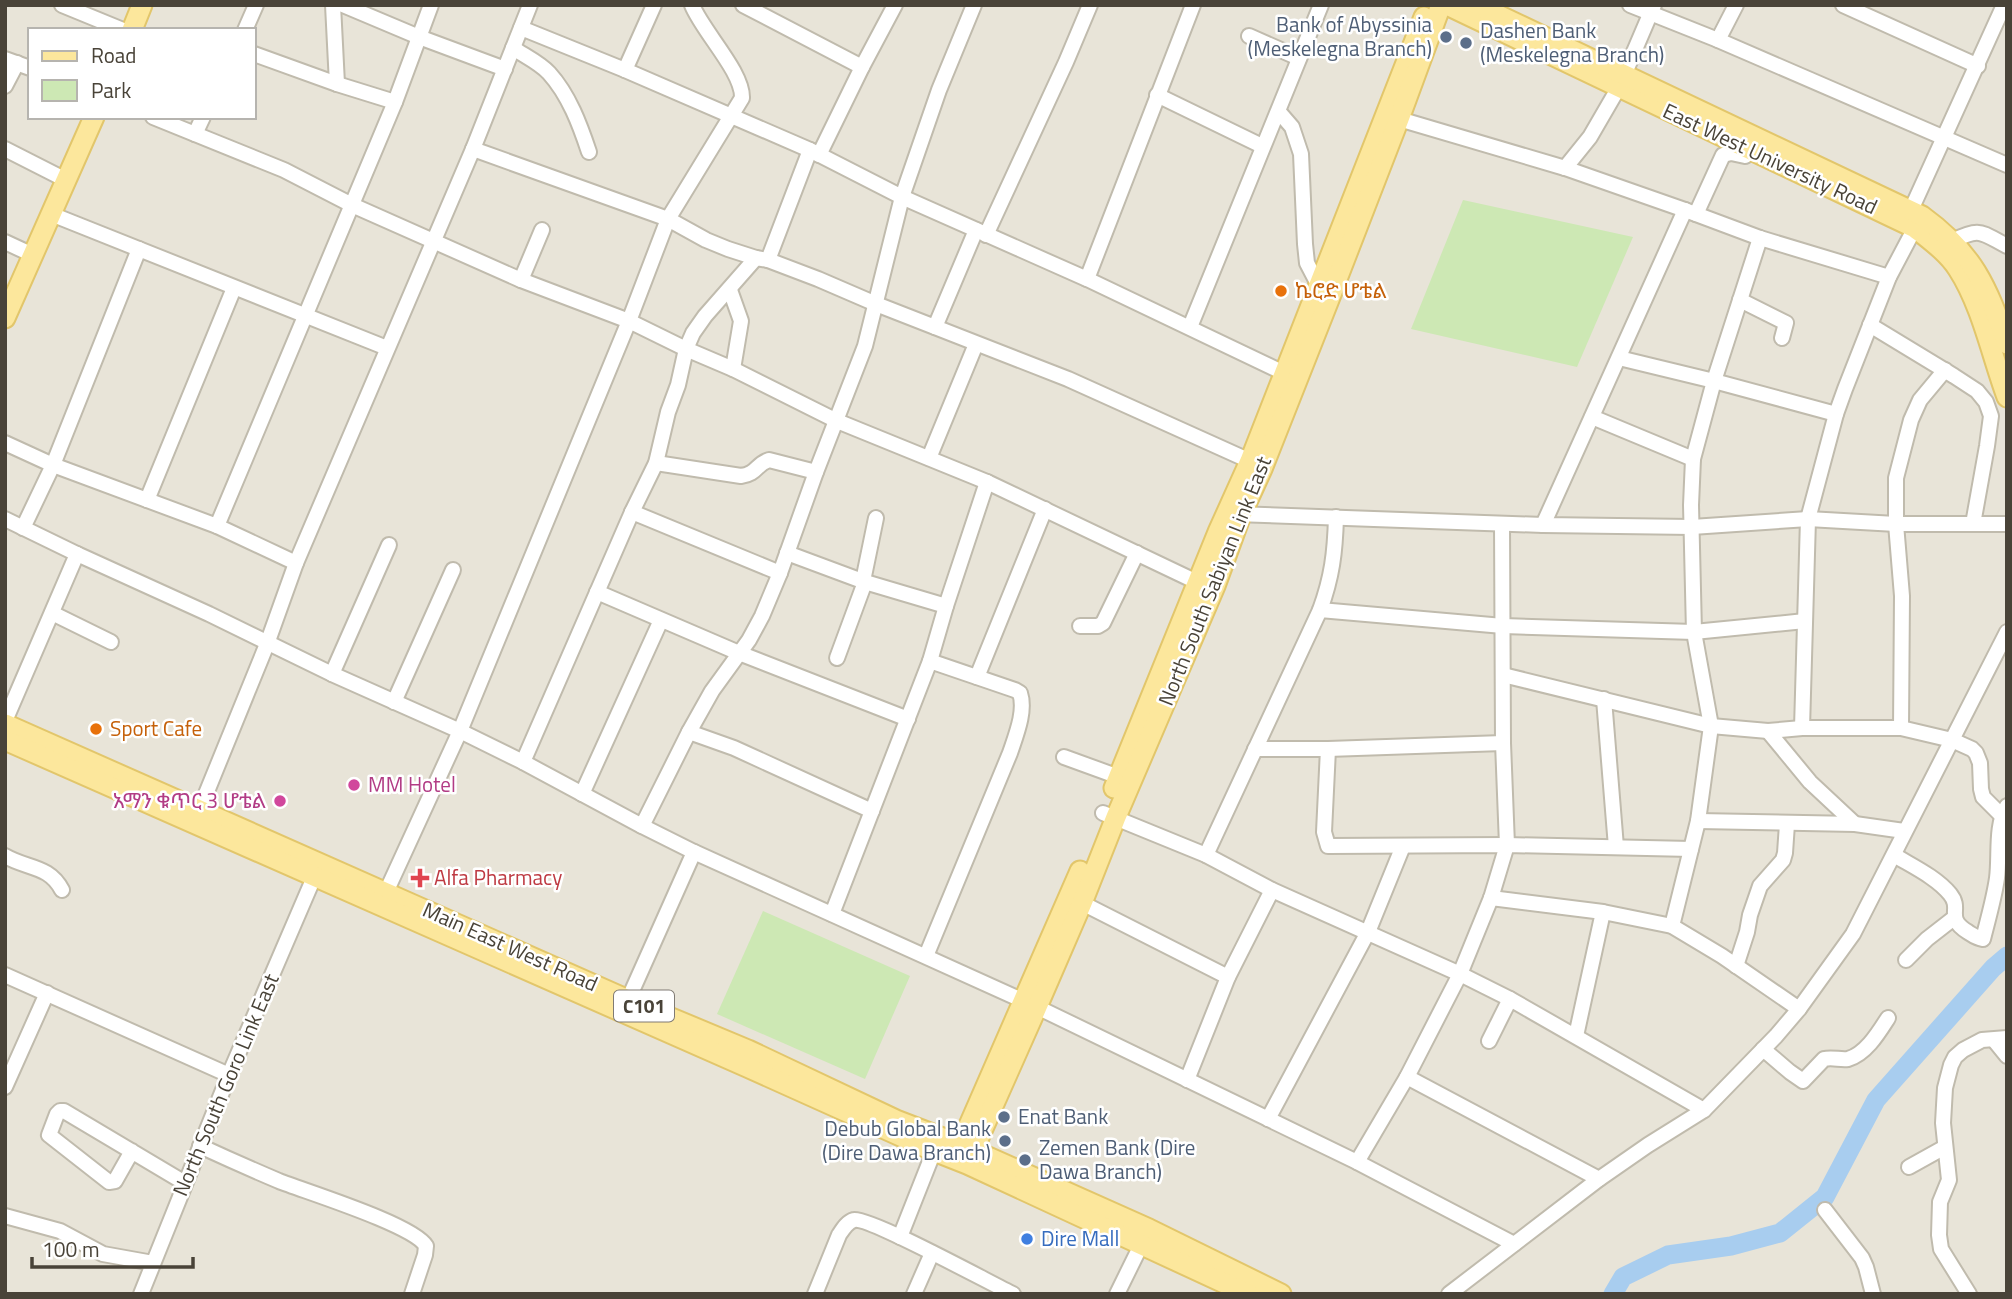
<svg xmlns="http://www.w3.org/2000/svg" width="2012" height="1299" viewBox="0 0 2012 1299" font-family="'Titillium Web','Noto Sans Ethiopic',sans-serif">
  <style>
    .residential { fill: #e8e4d8; fill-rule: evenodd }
    .green { fill: #cde8b4 }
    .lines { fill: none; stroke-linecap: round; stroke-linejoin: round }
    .river { stroke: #a8cdef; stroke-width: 19 }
    .minor-casing { stroke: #c0bbad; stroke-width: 18 }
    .major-casing { stroke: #e2c66b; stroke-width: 23 }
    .minor { stroke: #fff; stroke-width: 14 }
    .major { stroke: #fce79c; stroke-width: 19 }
    .service-dot { fill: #5c6f8a; stroke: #fff; stroke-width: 2.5 }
    .food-dot { fill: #e8710a; stroke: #fff; stroke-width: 2.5 }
    .hotel-dot { fill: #d1479c; stroke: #fff; stroke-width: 2.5 }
    .health-dot { fill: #e0444e; stroke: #fff; stroke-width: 2.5 }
    .shop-dot { fill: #3f7fe0; stroke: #fff; stroke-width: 2.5 }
    .labels { text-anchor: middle; stroke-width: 5; stroke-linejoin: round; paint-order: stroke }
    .shield { fill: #fff; stroke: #807b74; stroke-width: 2 }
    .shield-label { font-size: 19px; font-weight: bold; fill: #494338 }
    .service-label { font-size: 21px; fill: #4e5e75; stroke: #fff; text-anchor: start }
    .street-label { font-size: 21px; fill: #494338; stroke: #fff }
    .food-label { font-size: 21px; fill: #c56008; stroke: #fff; text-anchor: start }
    .hotel-label { font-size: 21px; fill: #b23c85; stroke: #fff; text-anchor: start }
    .health-label { font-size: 21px; fill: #be3a42; stroke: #fff; text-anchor: start }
    .shop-label { font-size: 21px; fill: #366cbe; stroke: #fff; text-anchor: start }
  </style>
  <rect width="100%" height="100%" fill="#f5f2ea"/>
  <path class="residential" d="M5,5H2007V1294H5ZM30,30H254V117H30Z"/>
  <g class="green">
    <path d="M1463,200L1633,237L1577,367L1411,329Z"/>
    <path d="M763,911L910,976L865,1079L717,1014Z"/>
  </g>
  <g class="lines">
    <path class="river" d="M1613,1294L1623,1277L1668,1255L1731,1246L1780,1233L1825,1197L1876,1100L1993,968L2007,956"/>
    <g class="minor-casing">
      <g id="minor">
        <path d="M62,5L123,30"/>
        <path d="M333,5L337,84"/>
        <path d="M343,5L419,37L505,69"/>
        <path d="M743,5L862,67"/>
        <path d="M1630,5L1718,40L2007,165"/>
        <path d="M1843,5L1978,66"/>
        <path d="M521,28L625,70L810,150L902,197L1087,279L1284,373"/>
        <path d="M245,30L256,5"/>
        <path d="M1249,36L1299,58"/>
        <path d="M1718,40L1736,5"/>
        <path d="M513,48C525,56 540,63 549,73C569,95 580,125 589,152"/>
        <path d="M254,54L337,84L395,102"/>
        <path d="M5,59L30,68"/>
        <path d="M625,70L654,5"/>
        <path d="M5,86L17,63"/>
        <path d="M1157,95L1262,146"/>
        <path d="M1279,112L1292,127L1301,154L1305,244L1307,263L1319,286"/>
        <path d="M153,117L284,170L352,205L521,280L629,321L686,349L733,369L837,421L987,482L1199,583"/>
        <path d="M1399,119L1565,168L1685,210L1760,238L1889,277"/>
        <path d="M195,134L203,117"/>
        <path d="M5,149L66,180"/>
        <path d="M473,149L668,219L706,240L728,249L756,258L768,260L818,279L876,304L1068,379L1250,461"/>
        <path d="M819,155L862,67L895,5"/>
        <path d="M1565,168L1590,137L1619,87L1654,5"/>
        <path d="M1911,210L2004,5"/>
        <path d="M51,214L387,348"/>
        <path d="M1696,214L1723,155L1731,153L1745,156L1753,151"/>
        <path d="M986,235L1066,62L1090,5"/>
        <path d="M1952,241C1981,227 1980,232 2007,246"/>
        <path d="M5,242L33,255"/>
        <path d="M768,260L810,150"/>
        <path d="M1087,279L1193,5"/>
        <path d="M521,280L542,230"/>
        <path d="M730,290L741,321L733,369"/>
        <path d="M1740,300L1786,323L1782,338"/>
        <path d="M1870,325L1954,376L1977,391L1986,402L1991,416L1987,446L1973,524"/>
        <path d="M935,327L976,230"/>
        <path d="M1190,327L1321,5"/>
        <path d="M1619,358L1714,381L1836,414"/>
        <path d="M1592,417L1693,459"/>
        <path d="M5,443L53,465L217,526L296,563"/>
        <path d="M929,458L976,344"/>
        <path d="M656,463L741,476C757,474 756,464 769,460L816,472"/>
        <path d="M147,500L234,288"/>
        <path d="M632,512L780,573"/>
        <path d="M1235,514L1543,525L1692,527L1808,519L1896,524H2007"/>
        <path d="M5,519L77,554L209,614L332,674L460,731L523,762L642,826L694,852L1037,1007L1357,1162L1514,1244"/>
        <path d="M1543,525L1685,210"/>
        <path d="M217,526L395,102L431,5"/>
        <path d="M23,528L53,465L139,249"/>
        <path d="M787,553L865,582L946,606"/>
        <path d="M863,581L876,518"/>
        <path d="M597,592L739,653L908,719"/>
        <path d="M1320,610L1503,626L1694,632L1805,621"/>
        <path d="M52,613L111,642"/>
        <path d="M1080,626H1098L1103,623L1137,553"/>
        <path d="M837,658L865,582"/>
        <path d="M332,674L389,545"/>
        <path d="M1503,675L1711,726L1768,731L1802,728H1901L1952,740L1972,749L1976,753L1980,763L1981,789L1983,797L2001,815"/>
        <path d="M977,677L1045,509"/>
        <path d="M1604,699L1616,847"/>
        <path d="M394,702L453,570"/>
        <path d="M5,721L77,554"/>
        <path d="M1802,728L1808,519L1836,414L1845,389L1889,277L1918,222"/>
        <path d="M1901,728L1902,596L1896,524V478L1911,420L1920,400L1945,370"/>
        <path d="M1768,731L1810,782L1855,824"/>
        <path d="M689,732L734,748L872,811"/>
        <path d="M1255,749H1328L1503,743"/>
        <path d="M1328,749L1324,832L1328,846L1507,845L1691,849"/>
        <path d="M1064,757L1119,777"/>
        <path d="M523,762L632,512L656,463L668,412L678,385L686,349L693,333L705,316L756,258"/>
        <path d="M582,794L661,620"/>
        <path d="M1103,813L1206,855L1272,890L1460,974L1510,999L1704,1110"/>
        <path d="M197,816L267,644L296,563L473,149L530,5"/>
        <path d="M1698,821L1855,824L1904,831"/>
        <path d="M642,826L689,732L712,691L749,640L762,616L780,573L816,472L865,346L902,197L939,90L974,5"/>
        <path d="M1206,855L1320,610C1332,577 1335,553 1336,517"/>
        <path d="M1894,855C1912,866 1936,877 1950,894C1963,910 1944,917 1968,932C1974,936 1976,938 1983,939C1988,919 1994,899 1997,878C2000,855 1995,826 2007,806"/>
        <path d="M5,856C27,869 49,865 62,890"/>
        <path d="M1491,898L1603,912L1672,926L1722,956L1799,1009"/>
        <path d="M382,901L460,731L629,321L668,219L742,98C743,72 703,32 692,5"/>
        <path d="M1082,903L1228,977"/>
        <path d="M832,914L930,661L946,606L987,482"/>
        <path d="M1672,926L1698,821L1711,726L1694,632L1691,505L1693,459L1714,381L1760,238"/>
        <path d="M926,956L1010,753C1016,735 1026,711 1020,693L1015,690L930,661"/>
        <path d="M1906,960L1927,939L1954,918"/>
        <path d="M1736,966L1747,932L1750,915L1760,886L1783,860L1785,853L1787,824"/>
        <path d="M5,975L229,1075"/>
        <path d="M628,1000L694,852"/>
        <path d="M1576,1036L1603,912"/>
        <path d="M1994,1040L2007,1056"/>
        <path d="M1489,1041L1510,999"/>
        <path d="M1763,1049L1790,1072L1803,1081L1824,1059C1832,1057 1840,1060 1848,1059C1866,1054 1879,1032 1888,1018"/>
        <path d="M1407,1077L1599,1179"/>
        <path d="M1187,1080L1228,977L1272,890"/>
        <path d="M5,1087L47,993"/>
        <path d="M1268,1119L1368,932L1403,846"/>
        <path d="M200,1146C226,1158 253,1170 279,1181C307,1192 414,1225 426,1246L425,1255L412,1294"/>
        <path d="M132,1151L115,1181L109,1182L49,1135L57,1114L60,1111H64L185,1183"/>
        <path d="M1357,1162L1407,1077L1460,974L1491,898L1507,845L1503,743L1502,524"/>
        <path d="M1909,1167L1945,1147"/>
        <path d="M1825,1210L1862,1258L1866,1267L1873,1294"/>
        <path d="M5,1216L60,1231L103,1254L153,1263"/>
        <path d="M900,1237L934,1151"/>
        <path d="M141,1294L229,1075L318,868"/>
        <path d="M815,1294L839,1235C843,1229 847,1222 854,1220C869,1217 990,1283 1013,1294"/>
        <path d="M914,1294L932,1253"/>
        <path d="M1117,1294L1145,1237"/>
        <path d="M1449,1294L1599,1179L1648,1145L1704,1110L1776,1036L1799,1009L1853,934L2007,632"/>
        <path d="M1969,1294L1941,1249L1939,1235L1940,1202L1949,1180L1943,1123L1945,1088L1951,1065L1955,1057L1963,1050L1982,1040L2007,1038"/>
      </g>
    </g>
    <g class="major-casing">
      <g id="major">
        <path d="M1447,5L1915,228C1930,240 1948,253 1958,269C1982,306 1992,357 2007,397"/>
        <path d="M1477,5L1922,216C1973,253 1987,286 2007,344"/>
        <path d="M132,30L142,5"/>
        <path d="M5,318L94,117"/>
        <path d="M5,724L628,1000L748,1050L896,1120L961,1145L1149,1229L1281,1294"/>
        <path d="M5,740L747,1067L934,1151L967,1164L1248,1294"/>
        <path d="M1114,788L1218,532L1250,461L1424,17"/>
        <path d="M956,1155L1080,871"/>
        <path d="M969,1160L1037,1007L1082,903L1116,817L1215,586L1241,515L1262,469L1332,292L1399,119L1441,5"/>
      </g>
    </g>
    <use href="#minor" class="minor"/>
    <use href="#major" class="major"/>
  </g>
  <g class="service-dot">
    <circle cx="1446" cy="37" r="7"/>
    <circle cx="1466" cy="43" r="7"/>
    <circle cx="1004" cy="1117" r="7"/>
    <circle cx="1005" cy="1141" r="7"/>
    <circle cx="1025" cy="1160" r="7"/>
  </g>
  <g class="food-dot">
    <circle cx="1281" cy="291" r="7"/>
    <circle cx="96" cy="729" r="7"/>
  </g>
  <g class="hotel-dot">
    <circle cx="354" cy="785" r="7"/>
    <circle cx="280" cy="801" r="7"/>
  </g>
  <path class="health-dot" d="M416.5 867.5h7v7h7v7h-7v7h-7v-7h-7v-7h7z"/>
  <circle class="shop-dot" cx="1027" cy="1239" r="7"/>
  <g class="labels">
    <rect class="shield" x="614" y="990.5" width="60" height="31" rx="5"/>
    <g class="shield-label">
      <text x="644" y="1013">C101</text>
    </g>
    <g class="service-label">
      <text x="1432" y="32" text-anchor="end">Bank of Abyssinia<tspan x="1432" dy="24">(Meskelegna Branch)</tspan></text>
      <text x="1480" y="38">Dashen Bank<tspan x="1480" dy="24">(Meskelegna Branch)</tspan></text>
      <text x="1018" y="1124">Enat Bank</text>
      <text x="991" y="1136" text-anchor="end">Debub Global Bank<tspan x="991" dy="24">(Dire Dawa Branch)</tspan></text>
      <text x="1039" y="1155">Zemen Bank (Dire<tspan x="1039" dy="24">Dawa Branch)</tspan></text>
    </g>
    <g class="street-label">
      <text transform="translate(1770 159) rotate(25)" y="7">East West University Road</text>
      <text transform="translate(1215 581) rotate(-68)" y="7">North South Sabiyan Link East</text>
      <text transform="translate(510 947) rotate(24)" y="7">Main East West Road</text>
      <text transform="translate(226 1085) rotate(-67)" y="7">North South Goro Link East</text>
    </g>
    <g class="food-label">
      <text x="1295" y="298">ኬሮድ ሆቴል</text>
      <text x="110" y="736">Sport Cafe</text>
    </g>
    <g class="hotel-label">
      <text x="368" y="792">MM Hotel</text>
      <text x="266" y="808" text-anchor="end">አማን ቁጥር 3 ሆቴል</text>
    </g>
    <g class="health-label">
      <text x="434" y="885">Alfa Pharmacy</text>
    </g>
    <g class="shop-label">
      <text x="1041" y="1246">Dire Mall</text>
    </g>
  </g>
  <rect width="2012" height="1299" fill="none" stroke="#494338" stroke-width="14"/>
  <rect x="28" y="28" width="228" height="91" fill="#ffffff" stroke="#b6b4af" stroke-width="2"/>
  <rect x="42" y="51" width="35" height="10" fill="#fce79c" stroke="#b6b4af" stroke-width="2"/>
  <text x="91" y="63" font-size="21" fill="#494338">Road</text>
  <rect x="42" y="80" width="35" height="21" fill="#cde8b4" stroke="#b6b4af" stroke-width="2"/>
  <text x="91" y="98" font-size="21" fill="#494338">Park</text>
  <path d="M32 1257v10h161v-10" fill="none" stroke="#494338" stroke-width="3.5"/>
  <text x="42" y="1257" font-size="21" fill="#494338" stroke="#ffffff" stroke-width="5" paint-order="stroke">100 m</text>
</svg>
